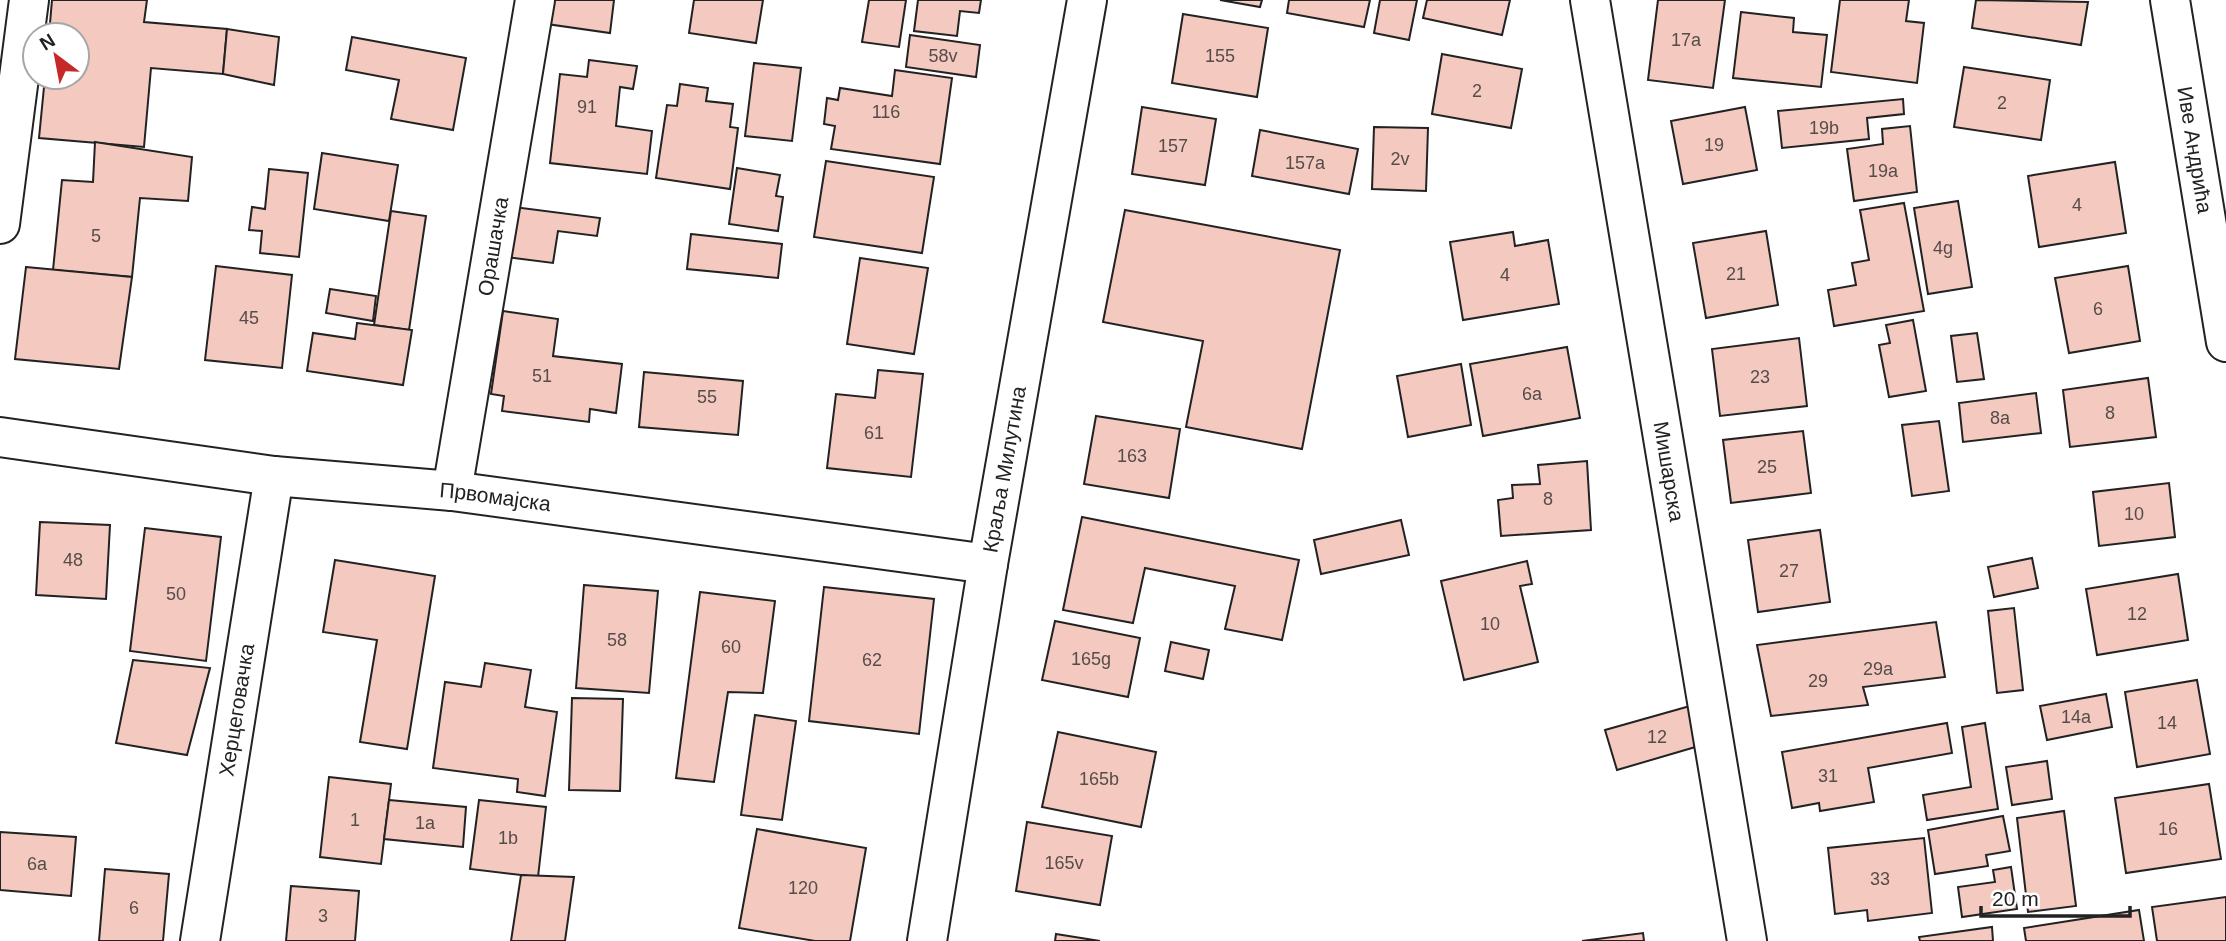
<svg xmlns="http://www.w3.org/2000/svg" width="2226" height="941" viewBox="0 0 2226 941" font-family="Arial,sans-serif">
  <style>
    .building { fill: #f3c9c0; stroke: #222; stroke-width: 2 }
    .lines { fill: none; stroke-linecap: round; stroke-linejoin: round }
    .street-casing { stroke: #222; stroke-width: 42 }
    .secondary-casing { stroke: #222; stroke-width: 42 }
    .street { stroke: #fff; stroke-width: 38 }
    .secondary { stroke: #fff; stroke-width: 38 }
    .labels { text-anchor: middle; stroke-width: 5; stroke-linejoin: round; paint-order: stroke }
    .number-label { font-size: 18px; fill: #564c4a }
    .street-label { font-size: 21px; fill: #222; stroke: #fff }
  </style>
  <rect width="100%" height="100%" fill="#fff"/>
  <g class="building">
    <path d="M52,0H147L144,22L227,29L223,74L151,68L144,147L39,138L45,77H77V35H49Z"/>
    <path d="M541,0H614L610,33L547,24Z"/>
    <path d="M694,0H763L756,43L689,33Z"/>
    <path d="M869,0H906L899,47L862,42Z"/>
    <path d="M918,0H981L979,13L960,11L957,36L914,31Z"/>
    <path d="M1220,0H1262L1260,7Z"/>
    <path d="M1289,0H1370L1364,27L1287,13Z"/>
    <path d="M1380,0H1417L1409,40L1374,33Z"/>
    <path d="M1427,0H1510L1502,35L1423,18Z"/>
    <path d="M1658,0H1725L1713,88L1648,80Z"/>
    <path d="M1840,0H1909L1906,21L1924,23L1917,83L1831,72Z"/>
    <path d="M1976,0L2088,2L2081,45L1972,28Z"/>
    <path d="M1741,12L1794,18L1793,32L1827,35L1821,87L1733,78Z"/>
    <path d="M1183,14L1268,28L1257,97L1172,83Z"/>
    <path d="M227,29L279,37L274,85L223,74Z"/>
    <path d="M910,35L980,45L976,77L906,67Z"/>
    <path d="M352,37L466,58L453,130L391,119L399,80L346,70Z"/>
    <path d="M1442,54L1522,69L1511,128L1432,114Z"/>
    <path d="M589,60L637,66L633,89L620,87L616,126L652,131L647,174L550,163L560,74L587,77Z"/>
    <path d="M754,63L801,68L792,141L745,136Z"/>
    <path d="M1964,67L2050,80L2041,140L1954,127Z"/>
    <path d="M895,70L952,78L940,164L831,149L835,126L824,124L827,98L838,100L840,88L892,96Z"/>
    <path d="M680,84L708,88L706,101L733,104L730,127L738,128L730,189L656,178L667,105L677,106Z"/>
    <path d="M1903,99L1904,114L1867,118L1869,139L1782,148L1778,111Z"/>
    <path d="M1142,107L1216,119L1205,185L1132,174Z"/>
    <path d="M1745,107L1757,170L1683,184L1671,121Z"/>
    <path d="M1910,126L1917,192L1854,201L1847,149L1883,144L1882,129Z"/>
    <path d="M1374,127L1428,128L1426,191L1372,189Z"/>
    <path d="M1260,130L1358,149L1349,194L1252,176Z"/>
    <path d="M95,142L192,157L188,201L140,198L132,277L53,270L62,180L93,182Z"/>
    <path d="M322,153L398,165L389,221L314,209Z"/>
    <path d="M826,161L934,177L922,253L814,237Z"/>
    <path d="M2115,162L2126,233L2039,247L2028,176Z"/>
    <path d="M737,168L780,175L776,196L783,197L778,231L729,224Z"/>
    <path d="M269,169L308,173L299,257L260,253L262,231L249,230L252,207L265,209Z"/>
    <path d="M1958,201L1972,287L1928,294L1914,208Z"/>
    <path d="M1904,203L1924,311L1834,326L1828,290L1856,285L1852,263L1869,260L1860,210Z"/>
    <path d="M506,206L600,218L597,236L558,231L553,263L499,256Z"/>
    <path d="M1125,210L1340,250L1302,449L1186,427L1203,341L1103,322Z"/>
    <path d="M391,211L426,216L409,330L374,325Z"/>
    <path d="M1766,231L1778,305L1706,318L1693,243Z"/>
    <path d="M1513,232L1515,246L1548,240L1559,304L1463,320L1450,242Z"/>
    <path d="M691,234L782,244L778,278L687,269Z"/>
    <path d="M860,258L928,268L914,354L847,344Z"/>
    <path d="M216,266L292,275L282,368L205,360Z"/>
    <path d="M2128,266L2140,341L2069,353L2055,278Z"/>
    <path d="M26,267L132,277L119,369L15,359Z"/>
    <path d="M330,289L376,296L373,321L326,313Z"/>
    <path d="M503,311L558,319L553,356L622,364L616,413L590,409L589,422L502,411L504,396L491,394Z"/>
    <path d="M1913,320L1926,391L1889,397L1879,345L1890,343L1886,325Z"/>
    <path d="M357,323L412,330L403,385L307,371L313,333L355,339Z"/>
    <path d="M1977,333L1984,379L1957,382L1951,336Z"/>
    <path d="M1799,338L1807,406L1720,416L1712,349Z"/>
    <path d="M1567,347L1580,418L1483,436L1470,364Z"/>
    <path d="M1461,364L1471,425L1408,437L1397,376Z"/>
    <path d="M878,370L923,374L911,477L827,468L836,394L875,398Z"/>
    <path d="M644,372L743,381L738,435L639,427Z"/>
    <path d="M2148,378L2156,437L2070,447L2063,390Z"/>
    <path d="M2036,393L2041,433L1963,442L1959,403Z"/>
    <path d="M1096,416L1180,429L1169,498L1084,484Z"/>
    <path d="M1939,421L1949,491L1912,496L1902,425Z"/>
    <path d="M1803,431L1811,493L1731,503L1723,440Z"/>
    <path d="M1587,461L1591,530L1501,536L1498,500L1513,498L1512,485L1540,484L1538,465Z"/>
    <path d="M2169,483L2175,537L2099,546L2093,492Z"/>
    <path d="M1082,517L1299,560L1282,640L1225,629L1235,586L1145,568L1133,623L1063,610Z"/>
    <path d="M1401,520L1409,555L1321,574L1314,540Z"/>
    <path d="M40,522L110,525L106,599L36,595Z"/>
    <path d="M145,528L221,537L206,661L130,651Z"/>
    <path d="M1820,530L1830,602L1758,612L1748,540Z"/>
    <path d="M2032,558L2038,588L1994,597L1988,567Z"/>
    <path d="M335,560L435,576L407,749L360,742L377,640L323,632Z"/>
    <path d="M1527,561L1532,584L1520,586L1538,662L1464,680L1441,581Z"/>
    <path d="M2178,574L2188,640L2097,655L2086,589Z"/>
    <path d="M584,585L658,591L649,693L576,688Z"/>
    <path d="M824,587L934,599L919,734L809,721Z"/>
    <path d="M700,592L775,601L763,693L728,692L714,782L676,778Z"/>
    <path d="M2014,608L2023,690L1997,693L1988,611Z"/>
    <path d="M1055,621L1140,638L1128,697L1042,680Z"/>
    <path d="M1936,622L1945,677L1863,687L1868,705L1771,716L1757,645Z"/>
    <path d="M1171,642L1209,650L1203,679L1165,671Z"/>
    <path d="M133,660L210,668L187,755L116,743Z"/>
    <path d="M485,663L531,670L525,707L557,712L545,796L517,792L518,779L433,768L445,682L481,687Z"/>
    <path d="M2197,680L2210,754L2137,767L2125,692Z"/>
    <path d="M2106,694L2112,727L2047,740L2040,706Z"/>
    <path d="M572,698L623,699L620,791L569,790Z"/>
    <path d="M1697,704L1709,743L1617,770L1605,730Z"/>
    <path d="M755,715L796,721L782,820L741,815Z"/>
    <path d="M1947,723L1952,753L1868,768L1874,802L1820,811L1819,803L1792,808L1782,752Z"/>
    <path d="M1985,723L1998,809L1927,820L1923,795L1971,787L1962,727Z"/>
    <path d="M1058,732L1156,752L1141,827L1042,807Z"/>
    <path d="M2047,761L2052,799L2012,805L2006,767Z"/>
    <path d="M329,777L391,784L381,864L320,857Z"/>
    <path d="M2209,784L2221,859L2126,873L2115,798Z"/>
    <path d="M389,800L466,807L463,847L384,839Z"/>
    <path d="M479,800L546,807L538,877L470,869Z"/>
    <path d="M2064,811L2076,906L2028,912L2017,818Z"/>
    <path d="M2003,816L2010,851L1986,855L1988,866L1935,874L1928,830Z"/>
    <path d="M1027,822L1112,836L1100,905L1016,891Z"/>
    <path d="M757,829L866,848L850,941H815L739,928Z"/>
    <path d="M0,832L76,837L71,896L0,890Z"/>
    <path d="M1924,838L1932,913L1868,921L1867,910L1835,914L1828,848Z"/>
    <path d="M2011,867L2017,909L1962,917L1958,887L1995,882L1993,870Z"/>
    <path d="M105,869L169,874L163,941H99Z"/>
    <path d="M521,875L574,877L565,941H511Z"/>
    <path d="M291,886L359,891L355,941H286Z"/>
    <path d="M2226,897V941H2157L2152,907Z"/>
    <path d="M2139,910L2144,941H2026L2024,928Z"/>
    <path d="M1992,927L1993,941H1920L1919,937Z"/>
    <path d="M1643,933L1644,941H1582Z"/>
    <path d="M1056,934L1100,941H1055Z"/>
  </g>
  <g class="lines">
    <g class="street-casing">
      <g id="street">
        <path id="s1" d="M1590,0L1747,941"/>
        <path id="s2" d="M2170,0L2226,342"/>
        <path d="M0,224L29,0"/>
        <path id="s3" d="M0,437L274,476L452,491L988,564"/>
        <path id="s4" d="M452,491L535,0"/>
        <path id="s5" d="M200,941L274,476"/>
      </g>
    </g>
    <g class="secondary-casing">
      <g id="secondary">
        <path id="s6" d="M927,941L988,564L1087,0"/>
      </g>
    </g>
    <use href="#street" class="street"/>
    <use href="#secondary" class="secondary"/>
  </g>
  <g class="labels">
    <g class="number-label">
      <text x="1686" y="46">17a</text>
      <text x="943" y="62">58v</text>
      <text x="1220" y="62">155</text>
      <text x="1477" y="97">2</text>
      <text x="2002" y="109">2</text>
      <text x="587" y="113">91</text>
      <text x="886" y="118">116</text>
      <text x="1824" y="134">19b</text>
      <text x="1714" y="151">19</text>
      <text x="1173" y="152">157</text>
      <text x="1400" y="165">2v</text>
      <text x="1305" y="169">157a</text>
      <text x="1883" y="177">19a</text>
      <text x="2077" y="211">4</text>
      <text x="96" y="242">5</text>
      <text x="1943" y="254">4g</text>
      <text x="1736" y="280">21</text>
      <text x="1505" y="281">4</text>
      <text x="2098" y="315">6</text>
      <text x="249" y="324">45</text>
      <text x="542" y="382">51</text>
      <text x="1760" y="383">23</text>
      <text x="1532" y="400">6a</text>
      <text x="707" y="403">55</text>
      <text x="2110" y="419">8</text>
      <text x="2000" y="424">8a</text>
      <text x="874" y="439">61</text>
      <text x="1132" y="462">163</text>
      <text x="1767" y="473">25</text>
      <text x="1548" y="505">8</text>
      <text x="2134" y="520">10</text>
      <text x="73" y="566">48</text>
      <text x="1789" y="577">27</text>
      <text x="176" y="600">50</text>
      <text x="2137" y="620">12</text>
      <text x="1490" y="630">10</text>
      <text x="617" y="646">58</text>
      <text x="731" y="653">60</text>
      <text x="1091" y="665">165g</text>
      <text x="872" y="666">62</text>
      <text x="1878" y="675">29a</text>
      <text x="1818" y="687">29</text>
      <text x="2076" y="723">14a</text>
      <text x="2167" y="729">14</text>
      <text x="1657" y="743">12</text>
      <text x="1828" y="782">31</text>
      <text x="1099" y="785">165b</text>
      <text x="355" y="826">1</text>
      <text x="425" y="829">1a</text>
      <text x="2168" y="835">16</text>
      <text x="508" y="844">1b</text>
      <text x="1064" y="869">165v</text>
      <text x="37" y="870">6a</text>
      <text x="1880" y="885">33</text>
      <text x="803" y="894">120</text>
      <text x="134" y="914">6</text>
      <text x="323" y="922">3</text>
    </g>
    <g class="street-label">
      <text dy="7" stroke="none"><textPath href="#s2" startOffset="152">Иве Андрића</textPath></text>
      <text dy="7" stroke="none"><textPath href="#s4" startOffset="248">Орашачка</textPath></text>
      <text dy="7" stroke="none"><textPath href="#s6" startOffset="478">Краља Милутина</textPath></text>
      <text dy="7" stroke="none"><textPath href="#s1" startOffset="478">Мишарска</textPath></text>
      <text dy="7" stroke="none"><textPath href="#s3" startOffset="499">Првомајска</textPath></text>
      <text dy="7" stroke="none"><textPath href="#s5" startOffset="234">Херцеговачка</textPath></text>
    </g>
  </g>
  <g transform="translate(56 56) rotate(328)"><circle r="33" fill="#ffffff" stroke="#a7a7a7" stroke-width="2"/>
  <path d="M0-5L12 26L0 18L-12 26Z" fill="#c62828"/>
  <text y="-10" font-size="19" font-weight="bold" text-anchor="middle" fill="#222222">N</text>
  </g>
  <path d="M1981 906v10h149v-10" fill="none" stroke="#222222" stroke-width="3.5"/>
  <text x="1992" y="906" font-size="21" fill="#222222" stroke="#ffffff" stroke-width="5" paint-order="stroke">20 m</text>
</svg>
